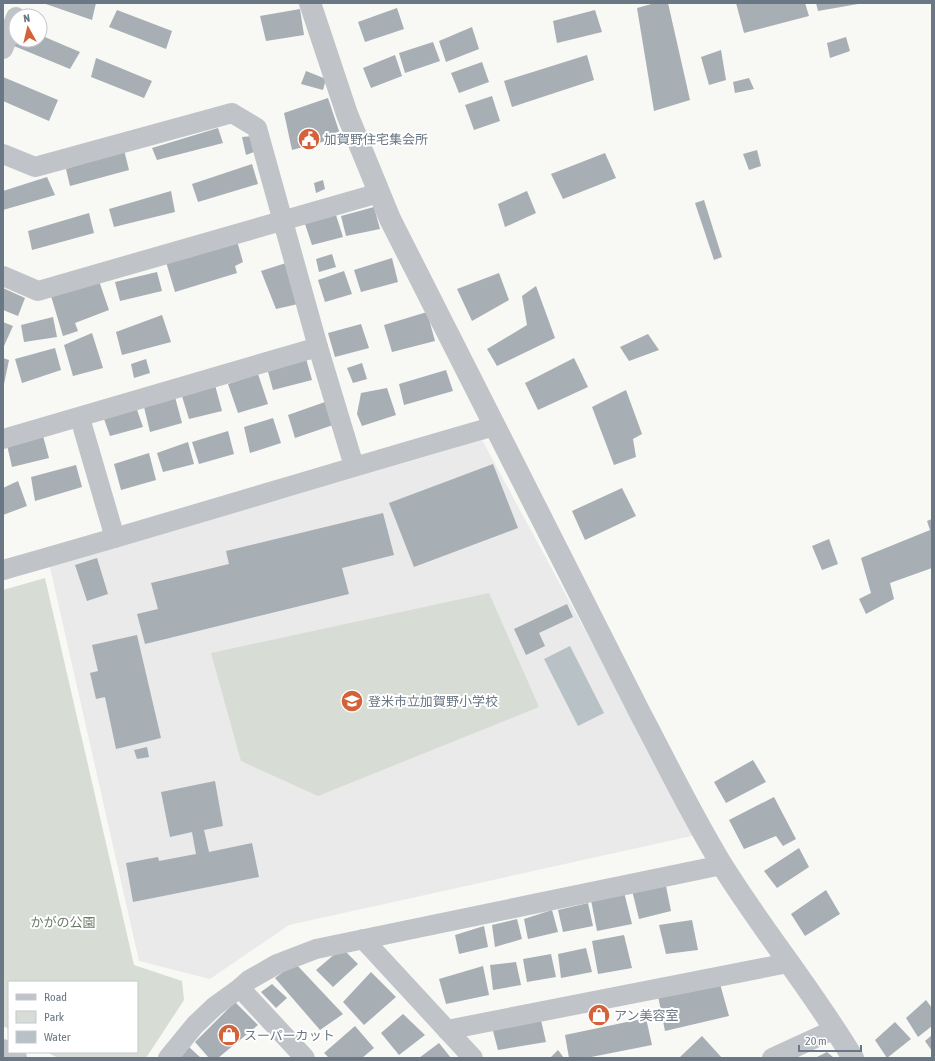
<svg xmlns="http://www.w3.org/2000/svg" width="935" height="1061" viewBox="0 0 935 1061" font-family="'Asap Condensed','Noto Sans JP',sans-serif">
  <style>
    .built { fill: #e9eae9 }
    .green { fill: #d7dcd5 }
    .water { fill: #b8c2c6 }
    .building { fill: #a7aeb4 }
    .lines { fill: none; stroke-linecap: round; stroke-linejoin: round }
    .minor { stroke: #c0c3c7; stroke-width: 20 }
    .tertiary { stroke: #c0c3c7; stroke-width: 22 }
    .labels { text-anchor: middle; stroke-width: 4; stroke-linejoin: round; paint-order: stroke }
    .poi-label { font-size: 13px; fill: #6a7784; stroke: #fff; text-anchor: start }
    .park-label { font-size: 13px; fill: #6b7b68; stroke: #fff }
  </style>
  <rect width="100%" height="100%" fill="#f8f8f5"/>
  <path class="built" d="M482,440L696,835L289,925L210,979L139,961L50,567Z"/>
  <g class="green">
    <path d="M45,578L134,965L182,981L184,1000L146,1058H58L47,1052H137V982H9V1029L3,1026V590Z"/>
    <path d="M489,593L539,707L318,796L241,761L211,653Z"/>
  </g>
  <path class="water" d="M570,646L604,713L578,726L544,659Z"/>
  <g class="building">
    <path d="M43,3H96L92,20Z"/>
    <path d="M655,3H668L690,100L654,111L637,8Z"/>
    <path d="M736,3H805L809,16L744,33Z"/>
    <path d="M816,3H858V4L818,11Z"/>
    <path d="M397,8L404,29L365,42L358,22Z"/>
    <path d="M300,9L304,35L266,41L260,16Z"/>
    <path d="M117,10L172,31L166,49L109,27Z"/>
    <path d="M595,10L602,32L557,43L553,21Z"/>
    <path d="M472,27L479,49L446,62L439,41Z"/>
    <path d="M40,35L80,52L70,69L14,46L16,40H40Z"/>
    <path d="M846,37L850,51L830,58L827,43Z"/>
    <path d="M433,42L440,61L405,73L399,53Z"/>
    <path d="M721,50L726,80L709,85L701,57Z"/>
    <path d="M395,55L402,76L371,88L363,68Z"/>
    <path d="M587,55L594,80L512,107L504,81Z"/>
    <path d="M96,58L152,81L144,98L91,77Z"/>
    <path d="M482,62L489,82L459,93L451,73Z"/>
    <path d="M306,71L326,79L323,90L301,84Z"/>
    <path d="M3,77L58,100L49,121L3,101Z"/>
    <path d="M749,78L754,89L735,93L733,82Z"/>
    <path d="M492,96L500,121L474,130L465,105Z"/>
    <path d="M328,98L341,137L292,150L284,113Z"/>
    <path d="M218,128L223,143L157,160L152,148Z"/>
    <path d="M254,136L257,151L246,155L242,137Z"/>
    <path d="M124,150L129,170L70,186L66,169Z"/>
    <path d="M757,150L761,166L749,170L743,154Z"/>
    <path d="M605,153L616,178L563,199L551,174Z"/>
    <path d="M252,164L258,184L198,202L192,184Z"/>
    <path d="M47,177L55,195L3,210V191Z"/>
    <path d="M323,180L325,189L316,193L314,183Z"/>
    <path d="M171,191L175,212L114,227L109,209Z"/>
    <path d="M527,191L536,213L505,227L498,204Z"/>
    <path d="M704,200L722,257L714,260L695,203Z"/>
    <path d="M374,207L380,229L346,236L341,216Z"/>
    <path d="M89,213L94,233L32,250L28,231Z"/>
    <path d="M336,215L343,237L312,245L305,224Z"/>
    <path d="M237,241L243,262L235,266L237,273L175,292L166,262Z"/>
    <path d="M332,254L336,267L319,272L316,259Z"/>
    <path d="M392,258L398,282L361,292L354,270Z"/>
    <path d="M286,263L298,304L276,309L261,271Z"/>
    <path d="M344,271L352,294L325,302L318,280Z"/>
    <path d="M157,272L162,291L120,301L115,282Z"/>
    <path d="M499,273L509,300L472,321L457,289Z"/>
    <path d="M99,281L109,310L75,323L78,331L63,336L51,296Z"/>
    <path d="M536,286L555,338L497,366L487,349L527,325L522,296Z"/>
    <path d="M3,288L25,298L18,316L3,310Z"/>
    <path d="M427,312L435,341L392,352L384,325Z"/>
    <path d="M162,315L171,342L122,355L116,332Z"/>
    <path d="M53,317L57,337L24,342L21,325Z"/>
    <path d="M3,322L13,326L4,346H3Z"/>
    <path d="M361,324L369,348L335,357L328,333Z"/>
    <path d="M92,333L103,368L73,376L64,345Z"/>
    <path d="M648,334L659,350L629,361L620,347Z"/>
    <path d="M55,348L61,370L22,383L15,359Z"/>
    <path d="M305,355L312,380L273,390L267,368Z"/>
    <path d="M3,358L9,360L4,384H3Z"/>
    <path d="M574,358L588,387L538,410L525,383Z"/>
    <path d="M146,359L150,373L134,378L131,364Z"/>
    <path d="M362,363L367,379L353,383L347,368Z"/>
    <path d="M446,370L453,391L404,405L399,384Z"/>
    <path d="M258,374L268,404L238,413L228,384Z"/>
    <path d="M215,385L222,411L189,419L181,393Z"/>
    <path d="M387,388L396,415L362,426L357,414L361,393Z"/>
    <path d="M626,390L642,434L633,439L636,457L614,465L592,407Z"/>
    <path d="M175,397L182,423L150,432L144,407Z"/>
    <path d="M325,402L333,425L295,438L288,415Z"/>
    <path d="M136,407L143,427L110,436L103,416Z"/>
    <path d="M273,418L281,443L250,453L244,427Z"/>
    <path d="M228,431L234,454L199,464L192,442Z"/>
    <path d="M43,436L49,458L12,467L7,445Z"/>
    <path d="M188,442L194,464L163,472L157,453Z"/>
    <path d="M149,453L156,480L121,490L114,464Z"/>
    <path d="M493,464L518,528L414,567L389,503Z"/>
    <path d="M76,465L82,487L35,501L31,477Z"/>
    <path d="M18,481L27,506L3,515V488Z"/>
    <path d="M622,488L636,516L585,540L572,511Z"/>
    <path d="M383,513L394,555L342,568L349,594L145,644L137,614L158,609L151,583L229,564L226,551Z"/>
    <path d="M932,519V568L890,583L894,599L866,614L859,599L871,593L861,558L930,530L927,521Z"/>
    <path d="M829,539L838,564L822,570L812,546Z"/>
    <path d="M97,558L108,594L87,601L75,565Z"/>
    <path d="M567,604L573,617L539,633L545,646L526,655L514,629Z"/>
    <path d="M137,635L161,738L116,749L105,697L96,699L90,673L98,671L92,645Z"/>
    <path d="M147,747L149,757L137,759L134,750Z"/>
    <path d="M753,760L766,782L726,803L714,782Z"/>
    <path d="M215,781L223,826L204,830L209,852L252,843L259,877L133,902L126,863L158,857L159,861L196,854L192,832L170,837L161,792Z"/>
    <path d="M774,797L796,839L783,846L776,836L744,849L729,820Z"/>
    <path d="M799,848L809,867L777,888L764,871Z"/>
    <path d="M665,881L671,911L639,919L632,890Z"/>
    <path d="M826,890L840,914L805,936L791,914Z"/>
    <path d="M624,892L632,924L597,931L591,900Z"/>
    <path d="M588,903L593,926L563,932L558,910Z"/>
    <path d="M552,910L558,932L528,939L524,919Z"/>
    <path d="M517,919L522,939L495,947L492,925Z"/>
    <path d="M692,920L698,950L666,954L659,925Z"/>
    <path d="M484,926L488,947L459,954L455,935Z"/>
    <path d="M624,935L632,968L598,974L592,941Z"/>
    <path d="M342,948L358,964L333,987L316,970Z"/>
    <path d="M586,948L592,972L561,978L558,954Z"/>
    <path d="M551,954L556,977L527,982L523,959Z"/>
    <path d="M516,962L521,985L493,990L490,965Z"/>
    <path d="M295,963L343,1014L320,1030L275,978Z"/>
    <path d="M483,966L489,995L446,1004L439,979Z"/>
    <path d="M371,972L396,997L364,1025L343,1002Z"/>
    <path d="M272,984L287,998L276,1008L261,992Z"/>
    <path d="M720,984L729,1016L665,1031L658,996Z"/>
    <path d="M926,1000L932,1008V1026L918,1037L906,1018Z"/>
    <path d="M235,1002L258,1025L218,1058H209L195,1042Z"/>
    <path d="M403,1014L425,1035L399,1055L381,1033Z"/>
    <path d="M540,1016L546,1042L498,1050L492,1027Z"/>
    <path d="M646,1018L652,1045L586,1058H569L565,1035Z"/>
    <path d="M895,1022L911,1039L887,1058L875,1040Z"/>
    <path d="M355,1026L374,1048L362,1058H329L324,1053Z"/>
    <path d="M932,1035V1051L925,1041Z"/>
    <path d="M702,1036L722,1058H679Z"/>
    <path d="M439,1043L451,1058H419Z"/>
    <path d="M189,1047L201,1058H180Z"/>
    <path d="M558,1050L564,1058H550Z"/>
    <path d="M827,1052L834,1058H815Z"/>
  </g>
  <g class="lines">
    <g class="minor">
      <path d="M3,49L16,17"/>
      <path d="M3,154L35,167L232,113L257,128L318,347"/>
      <path d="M3,276L38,291L379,193"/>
      <path d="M80,418L115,538"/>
      <path d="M3,439L318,347L354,466"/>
      <path d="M3,570C167,524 330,473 495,426"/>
      <path d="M363,939L473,1058"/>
      <path d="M240,988L305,1058"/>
      <path d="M447,1030L788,963"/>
      <path d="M168,1058L195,1025L215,1006L240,988L249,980L277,964L316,949L722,865"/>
      <path d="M772,1058L835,1029"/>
    </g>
    <g class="tertiary">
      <path d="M310,3L347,114L390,219L640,713C667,764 692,816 722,865C763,931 813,991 853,1058"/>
      <path d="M3,1050L16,1058"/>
    </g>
  </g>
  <defs>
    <g id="civic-disc" transform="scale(1.15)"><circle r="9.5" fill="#d3623a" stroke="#fff"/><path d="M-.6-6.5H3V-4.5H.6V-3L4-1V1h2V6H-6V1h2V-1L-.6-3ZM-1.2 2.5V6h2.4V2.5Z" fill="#fff"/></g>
    <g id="school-disc" transform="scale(1.15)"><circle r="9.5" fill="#d3623a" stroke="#fff"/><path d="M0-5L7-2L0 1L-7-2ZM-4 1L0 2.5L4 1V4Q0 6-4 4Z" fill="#fff"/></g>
    <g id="shop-disc" transform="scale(1.15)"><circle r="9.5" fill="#d3623a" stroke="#fff"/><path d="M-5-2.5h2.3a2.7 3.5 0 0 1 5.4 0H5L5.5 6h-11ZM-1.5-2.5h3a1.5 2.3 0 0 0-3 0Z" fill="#fff"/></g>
  </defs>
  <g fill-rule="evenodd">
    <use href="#civic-disc" x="309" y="139"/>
    <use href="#school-disc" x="352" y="701"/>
    <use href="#shop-disc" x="599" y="1015"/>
    <use href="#shop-disc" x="229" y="1035"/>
  </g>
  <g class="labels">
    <g class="poi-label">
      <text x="324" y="144">加賀野住宅集会所</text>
      <text x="368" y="706">登米市立加賀野小学校</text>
      <text x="614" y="1020">アン美容室</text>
      <text x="244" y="1040">スーパーカット</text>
    </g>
    <g class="park-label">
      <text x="63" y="927">かがの公園</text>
    </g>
  </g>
  <rect width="935" height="1061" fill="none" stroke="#6a7784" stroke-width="8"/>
  <rect x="8" y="981" width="130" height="72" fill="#ffffff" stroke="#c3c9ce"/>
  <rect x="16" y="994" width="20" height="6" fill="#c0c3c7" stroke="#c3c9ce"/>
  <text x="44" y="1001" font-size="12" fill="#6a7784">Road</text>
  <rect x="16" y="1011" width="20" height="12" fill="#d7dcd5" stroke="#c3c9ce"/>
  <text x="44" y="1021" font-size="12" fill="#6a7784">Park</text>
  <rect x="16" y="1031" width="20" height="12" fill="#b8c2c6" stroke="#c3c9ce"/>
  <text x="44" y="1041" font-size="12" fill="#6a7784">Water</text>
  <g transform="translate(28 28) rotate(352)"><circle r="19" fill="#ffffff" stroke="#c3c9ce"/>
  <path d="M0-3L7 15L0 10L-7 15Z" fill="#d3623a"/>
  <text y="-6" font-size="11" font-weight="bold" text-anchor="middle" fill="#6a7784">N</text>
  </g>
  <path d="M799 1045v6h62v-6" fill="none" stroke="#6a7784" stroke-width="2"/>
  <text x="805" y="1045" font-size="12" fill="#6a7784" stroke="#ffffff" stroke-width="3" paint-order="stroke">20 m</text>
</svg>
